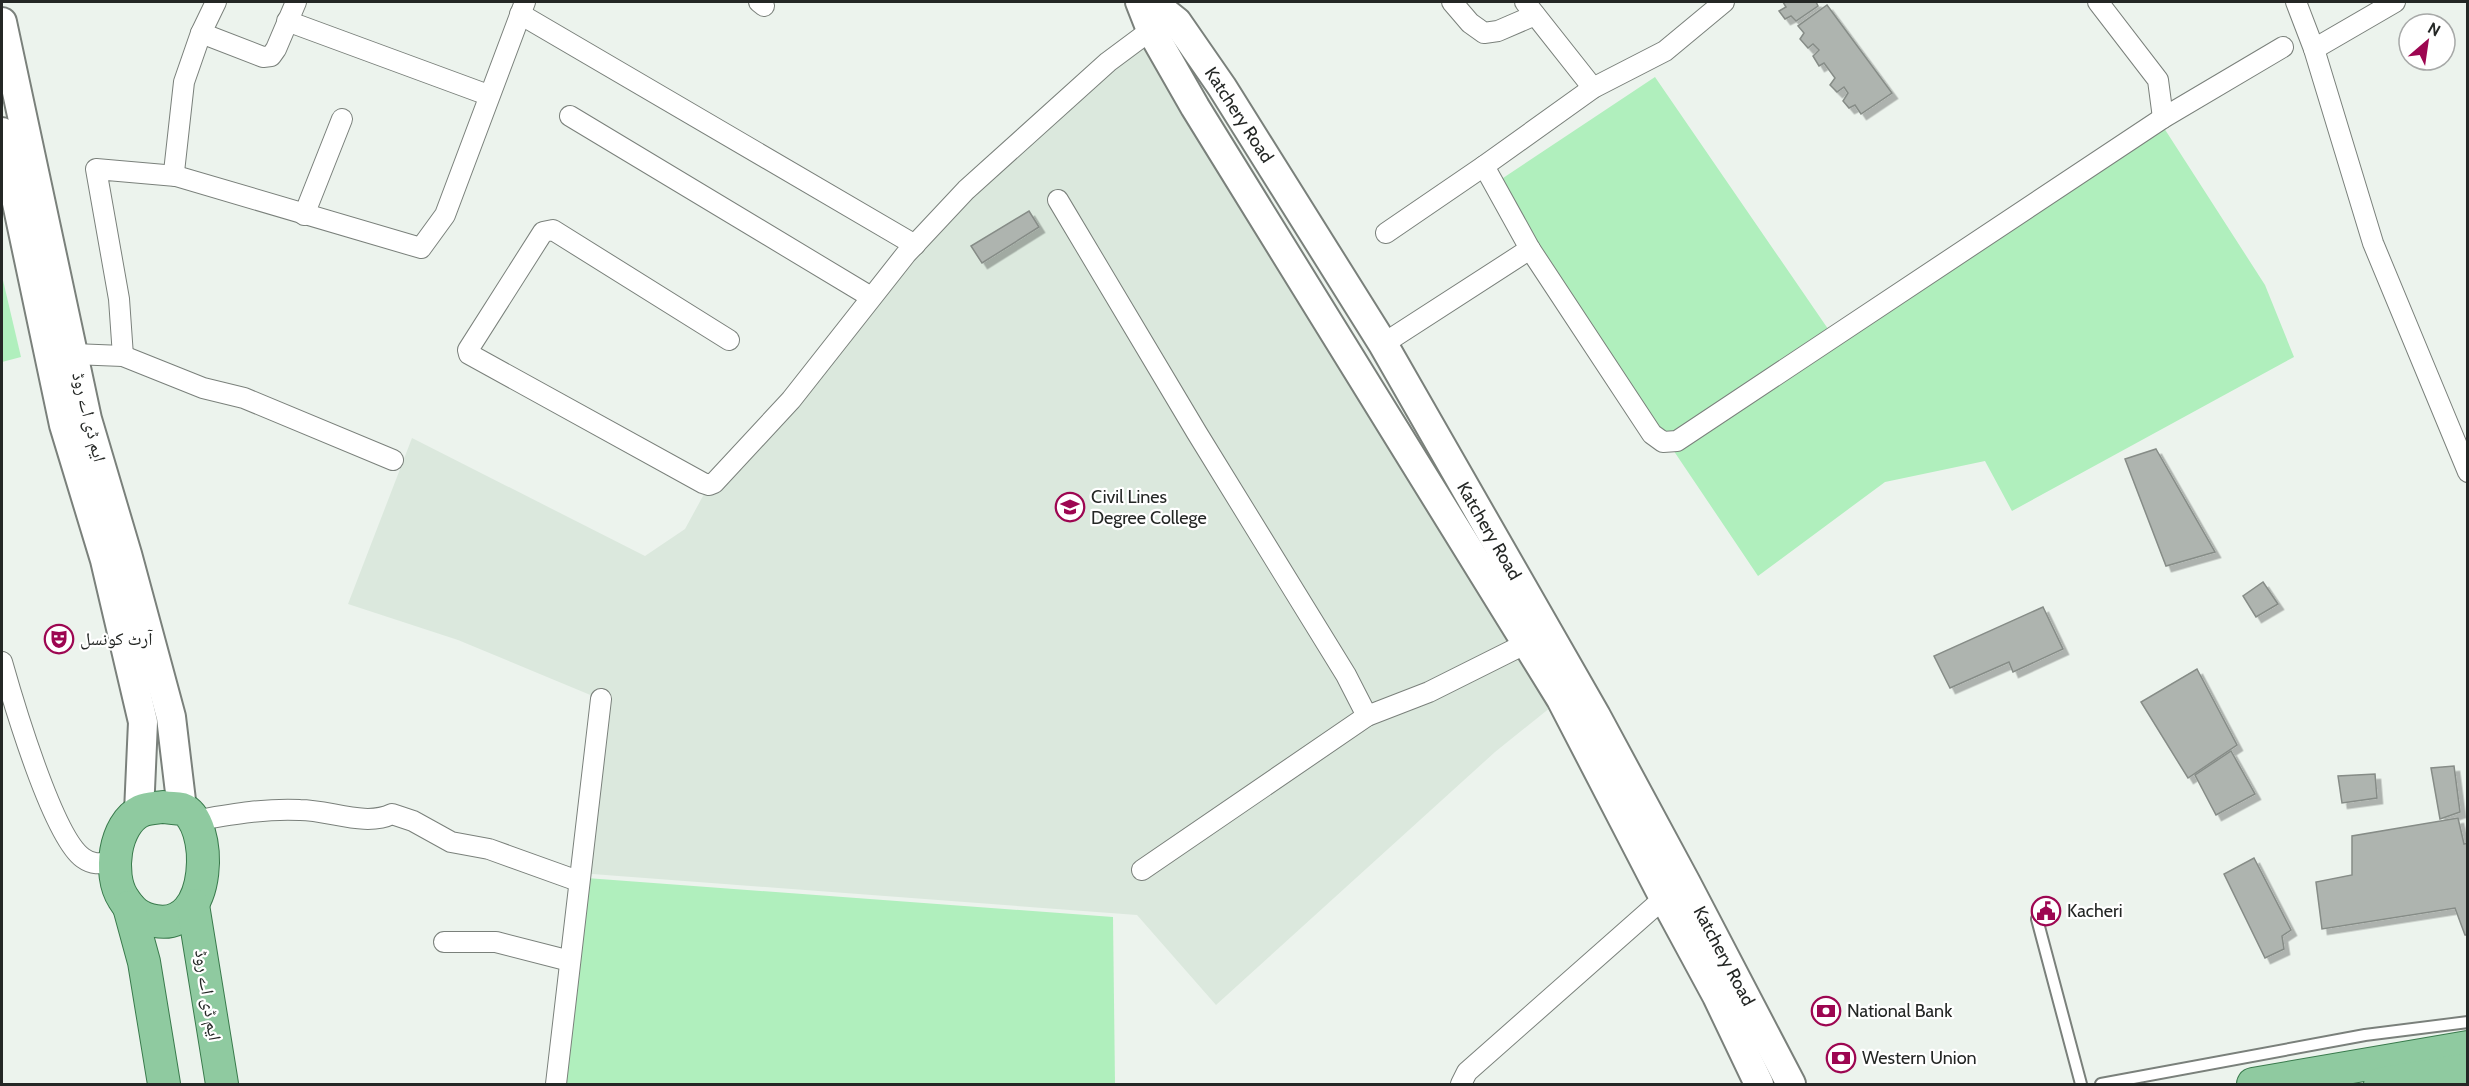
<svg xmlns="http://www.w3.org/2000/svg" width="2469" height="1086" viewBox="0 0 2469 1086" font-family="Cabin,'Noto Naskh Arabic',sans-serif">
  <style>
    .built { fill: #dbe8dd }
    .green { fill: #b0efbd }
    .building { fill: #aeb4af; stroke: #868c87; stroke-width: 1.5; filter: url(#shadow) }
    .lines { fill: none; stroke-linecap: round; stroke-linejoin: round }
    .lane-casing { stroke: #7a807b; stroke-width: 14 }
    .street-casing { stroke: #7a807b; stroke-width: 22 }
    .secondary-casing { stroke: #7a807b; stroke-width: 32 }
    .primary-casing { stroke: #397a4c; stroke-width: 34 }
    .lane { stroke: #fff; stroke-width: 10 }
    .street { stroke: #fff; stroke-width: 20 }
    .secondary { stroke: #fff; stroke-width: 28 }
    .primary { stroke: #8fcaa0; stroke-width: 32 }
    .labels { text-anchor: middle; stroke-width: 4.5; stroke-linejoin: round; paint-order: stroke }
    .street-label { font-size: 18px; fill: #242725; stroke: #fff }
    .poi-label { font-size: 18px; fill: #242725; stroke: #fff; text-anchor: start }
  </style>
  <defs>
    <filter id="shadow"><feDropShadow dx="5.5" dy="5.5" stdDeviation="0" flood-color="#0004"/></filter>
  </defs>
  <rect width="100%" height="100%" fill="#ecf3ed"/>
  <path class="built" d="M1151,30L1561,699L1495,752L1216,1005L1137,915L579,873L600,699L458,640L348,604L412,438L645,556L685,529L709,485L906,254Z"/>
  <g class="green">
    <path d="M1655,77L1837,342L2164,128L2265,285L2294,357L2012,511L1985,461L1885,482L1758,576L1494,184Z"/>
    <path d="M2,276L21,357L2,362Z"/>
    <path d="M573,877L1113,917L1115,1084H554Z"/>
  </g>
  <g class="building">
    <path d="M1783,2H1816L1818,6L1796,21L1791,16L1785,19L1779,11L1786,7Z"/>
    <path d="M1827,5L1892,93L1861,114L1855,105L1849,108L1843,101L1848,93L1844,87L1837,92L1830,85L1835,78L1824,63L1819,66L1813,56L1819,50L1813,44L1808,48L1800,39L1804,33L1798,26Z"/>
    <path d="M1029,211L1039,227L982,263L971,246Z"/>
    <path d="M2156,449L2215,552L2166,566L2125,459Z"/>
    <path d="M2263,582L2278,604L2256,617L2243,596Z"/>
    <path d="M2043,607L2063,649L2013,672L2009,662L1950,688L1934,656Z"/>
    <path d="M2197,669L2237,745L2188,778L2141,702Z"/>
    <path d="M2231,751L2255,794L2216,815L2195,775Z"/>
    <path d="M2454,766L2460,812L2440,819L2431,768Z"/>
    <path d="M2375,774L2377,798L2342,803L2338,776Z"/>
    <path d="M2458,818L2464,844L2468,843V935H2465L2455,908L2322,929L2316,882L2352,875V836Z"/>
    <path d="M2254,858L2291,930L2282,936L2284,949L2265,958L2224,874Z"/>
  </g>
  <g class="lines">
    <g class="lane-casing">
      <g id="lane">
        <path d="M2037,919L2081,1084"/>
        <path d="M2101,1084L2365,1035L2468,1022"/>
      </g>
    </g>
    <g class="street-casing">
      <g id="street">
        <path d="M759,2L764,6"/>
        <path d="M1452,2L1470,23L1484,33L1498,31L1535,15"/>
        <path d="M1525,2L1593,88"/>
        <path d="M2098,2L2158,80L2163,118"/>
        <path d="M2296,2L2314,49L2373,243L2468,472"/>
        <path d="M520,14L915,245"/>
        <path d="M287,21L488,95"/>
        <path d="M201,33L263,57L271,56L276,49L296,2"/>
        <path d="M2314,49L2395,2"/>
        <path d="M570,116L871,297"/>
        <path d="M1484,166L1530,249L1652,434L1663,442L1677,441L2163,118L2283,47"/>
        <path d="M176,176L174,172L184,82L201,33L216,2"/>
        <path d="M1058,200L1197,433L1346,675L1367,716"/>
        <path d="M304,215L342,119"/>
        <path d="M1386,233L1484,166L1593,88L1665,51L1724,2"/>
        <path d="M729,340L553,230L543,232L468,350L469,354L703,483L709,485L714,483L791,400L906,254L966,190L1108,62L1151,30"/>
        <path d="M1383,344L1530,249"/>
        <path d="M73,354L123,356L203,388L244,398L393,460"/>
        <path d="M123,356L119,299L96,169L176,176L421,248L445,215L525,2"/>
        <path d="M2,662C13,701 53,837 83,858C94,866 102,863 114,861"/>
        <path d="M193,821C228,815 265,808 300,810C330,810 365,827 392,814L413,821L451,842L489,849L578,881"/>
        <path d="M1142,870L1367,716L1429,692L1537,638"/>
        <path d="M444,942H496L570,961"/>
        <path d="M556,1084L601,699"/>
        <path d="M1461,1084L1467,1072L1664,898"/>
      </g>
    </g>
    <g class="secondary-casing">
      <g id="secondary">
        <path d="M1140,2L1151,30L1195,107L1561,699L1664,898L1717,996L1759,1084"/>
        <path d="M1152,2L1177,22L1222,87L1383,344L1596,716L1686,883L1791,1084"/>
        <path d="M2,22L87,419L127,554L171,717L182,809"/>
        <path d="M2,132L64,425L105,560L143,722L139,812"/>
      </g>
    </g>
    <g class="primary-casing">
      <g id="primary">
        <path d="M163,807C169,808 176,808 182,809C213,820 214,932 155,921C139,918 131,911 123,898C108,875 114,824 141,811C148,808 156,808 163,807Z"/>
        <path d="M193,905L222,1084"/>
        <path d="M129,907L144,962L164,1084"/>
        <path d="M2253,1084L2468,1047"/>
        <path d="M2380,1084L2468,1069"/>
      </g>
    </g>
    <use href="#lane" class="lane"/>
    <use href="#street" class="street"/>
    <use href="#secondary" class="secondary"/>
    <use href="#primary" class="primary"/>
  </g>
  <defs>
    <g id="university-ring" transform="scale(1.5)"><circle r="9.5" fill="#fff" stroke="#9d0651" stroke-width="1.5"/><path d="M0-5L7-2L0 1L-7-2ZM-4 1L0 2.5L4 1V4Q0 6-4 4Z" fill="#9d0651"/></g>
    <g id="theatre-ring" transform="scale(1.5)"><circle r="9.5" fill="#fff" stroke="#9d0651" stroke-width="1.5"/><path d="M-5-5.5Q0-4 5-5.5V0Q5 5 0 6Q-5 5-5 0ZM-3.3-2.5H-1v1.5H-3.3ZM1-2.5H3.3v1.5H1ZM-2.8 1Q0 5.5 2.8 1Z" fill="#9d0651"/></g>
    <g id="civic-ring" transform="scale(1.5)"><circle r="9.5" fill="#fff" stroke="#9d0651" stroke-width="1.5"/><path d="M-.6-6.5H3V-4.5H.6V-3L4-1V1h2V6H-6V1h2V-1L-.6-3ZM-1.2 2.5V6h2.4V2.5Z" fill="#9d0651"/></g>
    <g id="bank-ring" transform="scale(1.5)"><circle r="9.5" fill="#fff" stroke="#9d0651" stroke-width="1.5"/><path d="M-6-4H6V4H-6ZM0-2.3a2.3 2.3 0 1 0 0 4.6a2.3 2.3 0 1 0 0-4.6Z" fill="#9d0651"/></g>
  </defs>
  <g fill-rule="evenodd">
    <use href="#university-ring" x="1070" y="507"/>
    <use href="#theatre-ring" x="59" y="639"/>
    <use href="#civic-ring" x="2046" y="911"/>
    <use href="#bank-ring" x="1826" y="1011"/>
    <use href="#bank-ring" x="1841" y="1058"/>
  </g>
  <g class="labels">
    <g class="street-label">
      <text transform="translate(1239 115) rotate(57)" y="6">Katchery Road</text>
      <text transform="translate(89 417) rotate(76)" y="6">ایم ڈی اے روڈ</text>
      <text transform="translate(1489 531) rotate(60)" y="6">Katchery Road</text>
      <text transform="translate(1724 956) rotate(62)" y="6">Katchery Road</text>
      <text transform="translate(208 995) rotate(81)" y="6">ایم ڈی اے روڈ</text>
    </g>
    <g class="poi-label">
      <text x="1091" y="503">Civil Lines<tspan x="1091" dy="21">Degree College</tspan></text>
      <text x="80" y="645">آرٹ کونسل</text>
      <text x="2067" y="917">Kacheri</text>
      <text x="1847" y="1017">National Bank</text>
      <text x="1862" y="1064">Western Union</text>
    </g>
  </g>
  <rect width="2469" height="1086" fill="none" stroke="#242725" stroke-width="6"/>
  <g transform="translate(2427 42) rotate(29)"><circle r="28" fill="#ffffff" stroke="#a7a9a8" stroke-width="1.5"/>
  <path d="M0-4.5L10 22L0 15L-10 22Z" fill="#9d0651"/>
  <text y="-9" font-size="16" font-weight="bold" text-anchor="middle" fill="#242725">N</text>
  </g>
</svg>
